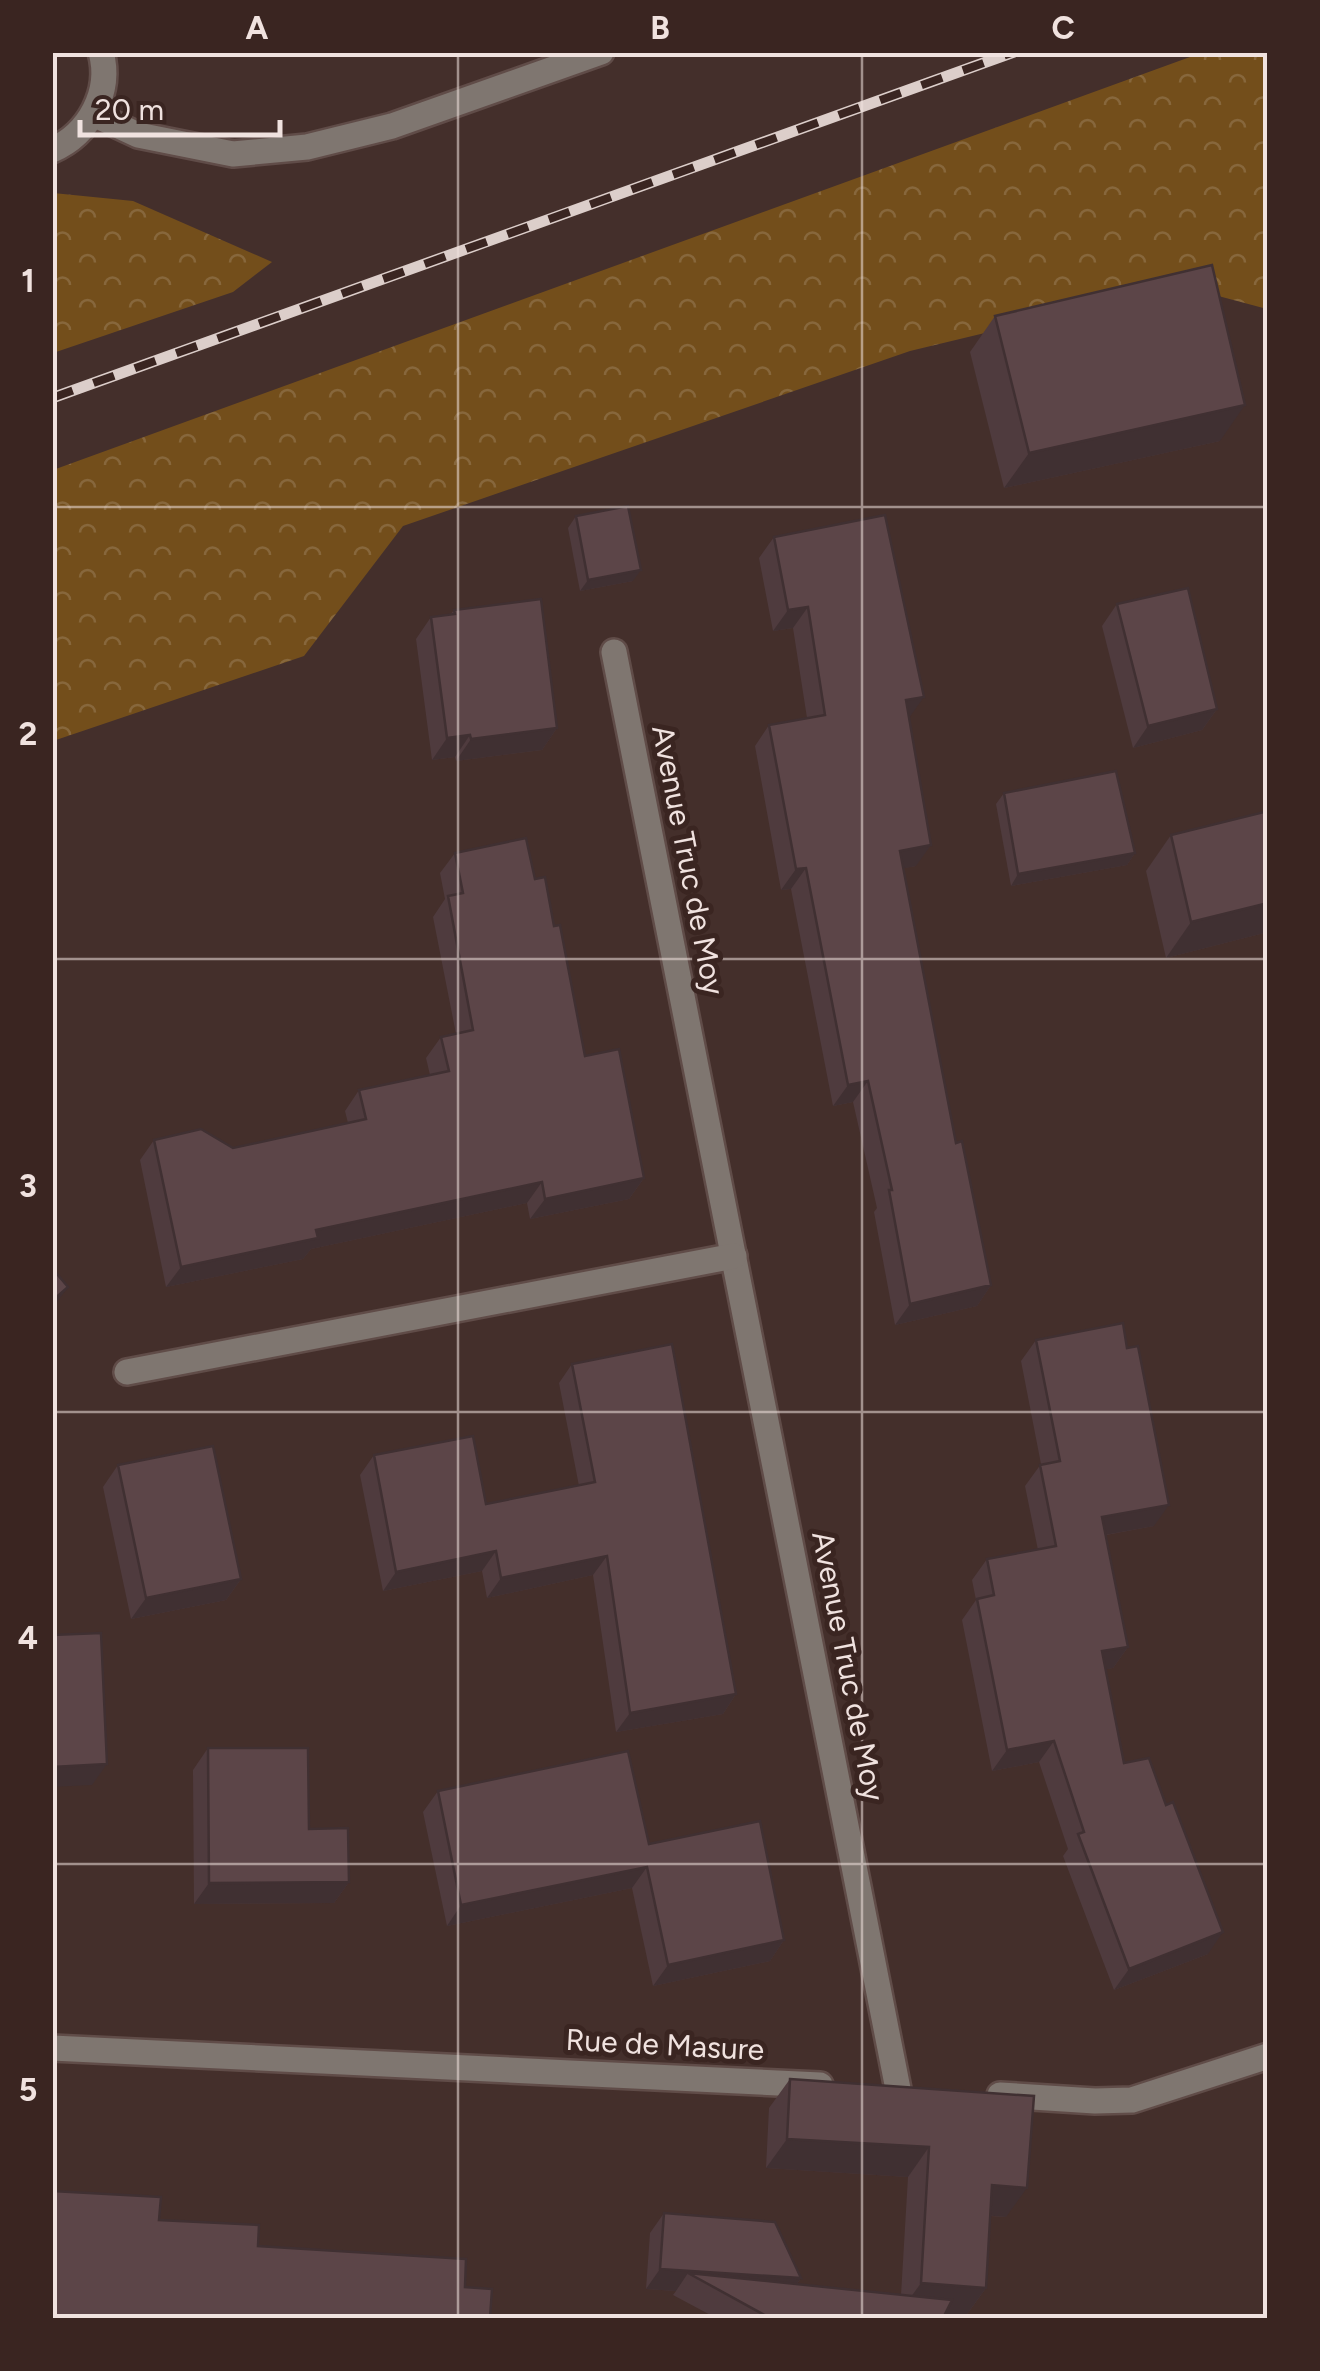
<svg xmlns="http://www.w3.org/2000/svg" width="1320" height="2371" viewBox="0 0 1320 2371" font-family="Figtree,sans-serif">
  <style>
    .forest { fill: url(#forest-crowns) }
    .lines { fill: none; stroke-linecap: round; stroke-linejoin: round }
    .minor-casing { stroke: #604c48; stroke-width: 30 }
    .minor { stroke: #7f7670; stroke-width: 25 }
    .rail-casing { stroke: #dcceca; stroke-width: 11 }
    .rail { stroke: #3a2521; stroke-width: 8; stroke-dasharray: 22; stroke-linecap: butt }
    .wall { fill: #4f3b3e }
    .shaded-wall { fill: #403032 }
    .building { fill: #5c4548; stroke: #403032; stroke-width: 2.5 }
    .grid { fill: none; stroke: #f0e2df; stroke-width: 2.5; stroke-opacity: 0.55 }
    .labels { text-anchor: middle; stroke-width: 10; stroke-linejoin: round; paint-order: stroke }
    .street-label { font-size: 30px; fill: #f0e2df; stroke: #3a2521 }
    .neatline { fill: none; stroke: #f0e2df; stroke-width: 4 }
    .grid-label { font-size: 32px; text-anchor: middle; font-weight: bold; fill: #f0e2df }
  </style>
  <defs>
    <pattern id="forest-crowns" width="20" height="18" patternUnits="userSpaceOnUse" patternTransform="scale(2.5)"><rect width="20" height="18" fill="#734e1b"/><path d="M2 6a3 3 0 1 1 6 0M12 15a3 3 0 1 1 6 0" fill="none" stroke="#87673c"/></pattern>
  </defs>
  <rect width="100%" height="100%" fill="#442f2b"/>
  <g class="forest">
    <path d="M1201,53H1267V309L1181,286L910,351L403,526L304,656L53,741V470Z"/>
    <path d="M53,193L133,201L272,262L233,292L53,353Z"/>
  </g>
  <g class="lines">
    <g class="minor-casing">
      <g id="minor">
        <path d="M93,114L138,135L233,154L307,147L392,126L601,52"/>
        <path d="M52,150C89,134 112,92 101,52"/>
        <path d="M614,652L898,2089"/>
        <path d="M127,1372L734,1256"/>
        <path d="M52,2048L820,2085"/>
        <path d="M1000,2095L1095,2101L1132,2100L1268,2056"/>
      </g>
    </g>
    <use href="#minor" class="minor"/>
    <g class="rail-casing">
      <path id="rail" d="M52,398L1014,52"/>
    </g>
    <use href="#rail" class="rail"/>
  </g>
  <g class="wall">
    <path d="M995,316L1220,441L1004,488L970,352Z"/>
    <path d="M576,516L633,581L580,591L568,528Z"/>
    <path d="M774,537L909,718L916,866L904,868L956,1143L991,1285L977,1306L895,1325L874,1212L877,1208L853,1102L833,1106L791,889L781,890L755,746L769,725L807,718L793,628L773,631L759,558Z"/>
    <path d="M1117,604L1217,709L1202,730L1133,748L1102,626Z"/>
    <path d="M454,610L557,728L542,750L456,761L455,757L432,760L416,639L431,617L450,615Z"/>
    <path d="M1004,793L1135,853L1127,865L1011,886L996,804Z"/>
    <path d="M1268,811V932L1166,958L1146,871L1171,835Z"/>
    <path d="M455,853L535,879L554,926L585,1056L644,1178L629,1199L530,1219L527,1203L311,1249L303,1259L166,1287L140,1160L154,1140L233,1148L348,1123L345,1111L359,1090L430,1075L426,1058L441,1037L456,1034L433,917L445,899L440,873Z"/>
    <path d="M1036,1340L1154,1526L1106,1535L1128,1647L1113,1668L1106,1669L1124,1763L1208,1954L1114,1990L1063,1856L1068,1849L1039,1762L992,1771L962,1620L976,1600L972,1580L987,1559L1038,1550L1025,1486L1041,1464L1021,1361Z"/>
    <path d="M572,1364L736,1694L723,1714L616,1732L593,1575L487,1598L482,1571L383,1591L360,1475L374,1455L486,1504L579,1486L559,1383Z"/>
    <path d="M118,1465L241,1579L226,1600L131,1619L103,1487Z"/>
    <path d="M208,1748L309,1829L349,1882L334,1903L194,1904L193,1770Z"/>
    <path d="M438,1791L649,1844L784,1940L770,1961L653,1986L632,1888L447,1926L423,1812Z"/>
    <path d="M790,2079L1034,2096L1006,2217L990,2216L986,2288L965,2317L945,2316L943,2318H716L673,2295L676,2291L646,2289L650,2233L664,2213L801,2278L797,2284L901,2295L908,2177L766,2168L769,2108Z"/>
  </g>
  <g class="shaded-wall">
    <path d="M1245,405L1220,441L1004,488L1029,453Z"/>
    <path d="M641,570L633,581L580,591L588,580Z"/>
    <path d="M808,607L793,628L773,631L788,610Z"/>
    <path d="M924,697L909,718L906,700Z"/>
    <path d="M1217,709L1202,730L1133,748L1148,726Z"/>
    <path d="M557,728L542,750L456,761L471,739Z"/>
    <path d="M470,735L455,757L432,760L447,738Z"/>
    <path d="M931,845L916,866L885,872L900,851Z"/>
    <path d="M1135,853L1127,865L1011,886L1018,874Z"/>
    <path d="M806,868L791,889L781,890L796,869Z"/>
    <path d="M1268,903V932L1166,958L1191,922Z"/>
    <path d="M868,1081L853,1102L833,1106L848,1085Z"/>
    <path d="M644,1178L629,1199L530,1219L545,1199Z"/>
    <path d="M542,1182L527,1203L311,1249L303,1259L166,1287L181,1267L316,1230Z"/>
    <path d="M991,1285L977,1306L895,1325L910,1304Z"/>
    <path d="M68,1287L52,1309V1301Z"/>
    <path d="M1169,1505L1154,1526L1088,1538L1102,1517Z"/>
    <path d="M496,1551L482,1571L383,1591L396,1572Z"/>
    <path d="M607,1556L593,1575L487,1598L501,1578Z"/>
    <path d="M241,1579L226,1600L131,1619L146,1598Z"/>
    <path d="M1128,1647L1113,1668L1088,1673L1102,1651Z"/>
    <path d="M736,1694L723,1714L616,1732L630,1713Z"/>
    <path d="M1054,1741L1039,1762L992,1771L1007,1750Z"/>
    <path d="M107,1764L92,1785L52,1787V1767Z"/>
    <path d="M647,1867L632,1888L447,1926L461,1905Z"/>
    <path d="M349,1882L334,1903L194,1904L209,1883Z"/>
    <path d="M1223,1932L1208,1954L1114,1990L1129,1969Z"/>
    <path d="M784,1940L770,1961L653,1986L668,1965Z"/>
    <path d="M787,2139L929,2147L908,2177L766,2168Z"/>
    <path d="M992,2185L1027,2188L1006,2217L971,2214Z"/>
    <path d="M660,2269L801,2278L787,2298L688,2273L676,2291L646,2289Z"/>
    <path d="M921,2283L986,2288L965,2317L900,2312Z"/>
  </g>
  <g class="building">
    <path d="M1212,265L1245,405L1029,453L995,316Z"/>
    <path d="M628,506L641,570L588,580L576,516Z"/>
    <path d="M885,515L924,697L906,700L931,845L900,851L956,1143L962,1141L991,1285L910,1304L889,1190H892L868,1081L848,1085L806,868L796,869L769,725L825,715L808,607L788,610L774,537Z"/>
    <path d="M1188,588L1217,709L1148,726L1117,604Z"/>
    <path d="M541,599L557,728L471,739L470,735L447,738L431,617L455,614L454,610Z"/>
    <path d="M1116,771L1135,853L1018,874L1004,793Z"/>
    <path d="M1268,811V903L1191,922L1171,835Z"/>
    <path d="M526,838L535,879L545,877L554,926L560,925L585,1056L619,1049L644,1178L545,1199L542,1182L316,1230L318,1238L181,1267L154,1140L201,1129L233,1148L366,1119L359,1090L449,1071L441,1037L473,1030L448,896L463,893L455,853Z"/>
    <path d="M52,1268L68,1287L52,1301Z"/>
    <path d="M1123,1323L1127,1348L1138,1346L1169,1505L1102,1517L1128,1647L1102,1651L1124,1763L1149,1758L1166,1805L1173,1802L1223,1932L1129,1969L1078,1834L1084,1832L1054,1741L1007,1750L977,1599L994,1595L987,1559L1056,1546L1040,1465L1060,1461L1036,1340Z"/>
    <path d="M672,1344L736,1694L630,1713L607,1556L501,1578L496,1551L396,1572L374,1455L473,1436L486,1504L595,1482L572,1364Z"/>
    <path d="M213,1446L241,1579L146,1598L118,1465Z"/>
    <path d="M101,1633L107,1764L52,1767V1635Z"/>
    <path d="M208,1748H308L309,1829L348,1828L349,1882L209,1883Z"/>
    <path d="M628,1751L649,1844L760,1821L784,1940L668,1965L647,1867L461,1905L438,1791Z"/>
    <path d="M790,2079L1034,2096L1027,2188L992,2185L986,2288L921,2283L929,2147L787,2139Z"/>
    <path d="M52,2191L161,2197L159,2220L259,2225L258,2246L466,2259L465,2287L492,2289L490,2318H52Z"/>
    <path d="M664,2213L775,2222L801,2278L660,2269Z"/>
    <path d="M688,2273L952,2300L943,2318H770Z"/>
  </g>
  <path class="grid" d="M458,52V2318M862,52V2318M52,507H1268M52,959H1268M52,1412H1268M52,1864H1268"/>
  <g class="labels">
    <g class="street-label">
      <text transform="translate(688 860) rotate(79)" y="10">Avenue Truc de Moy</text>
      <text transform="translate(848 1666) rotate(79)" y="10">Avenue Truc de Moy</text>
      <text transform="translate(665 2045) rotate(3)" y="10">Rue de Masure</text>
    </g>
  </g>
  <rect width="1320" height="2371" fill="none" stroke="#3a2521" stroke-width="110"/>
  <path d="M80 120v15h200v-15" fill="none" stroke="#f0e2df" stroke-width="5"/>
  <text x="95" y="120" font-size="30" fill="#f0e2df" stroke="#3a2521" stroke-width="8" paint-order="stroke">20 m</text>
  <rect x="55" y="55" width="1210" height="2261" class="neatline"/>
  <g class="grid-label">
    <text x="257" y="39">A</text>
    <text x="660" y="39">B</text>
    <text x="1063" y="39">C</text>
    <text x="28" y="292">1</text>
    <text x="28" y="745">2</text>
    <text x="28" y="1197">3</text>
    <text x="28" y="1649">4</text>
    <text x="28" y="2101">5</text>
  </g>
</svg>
